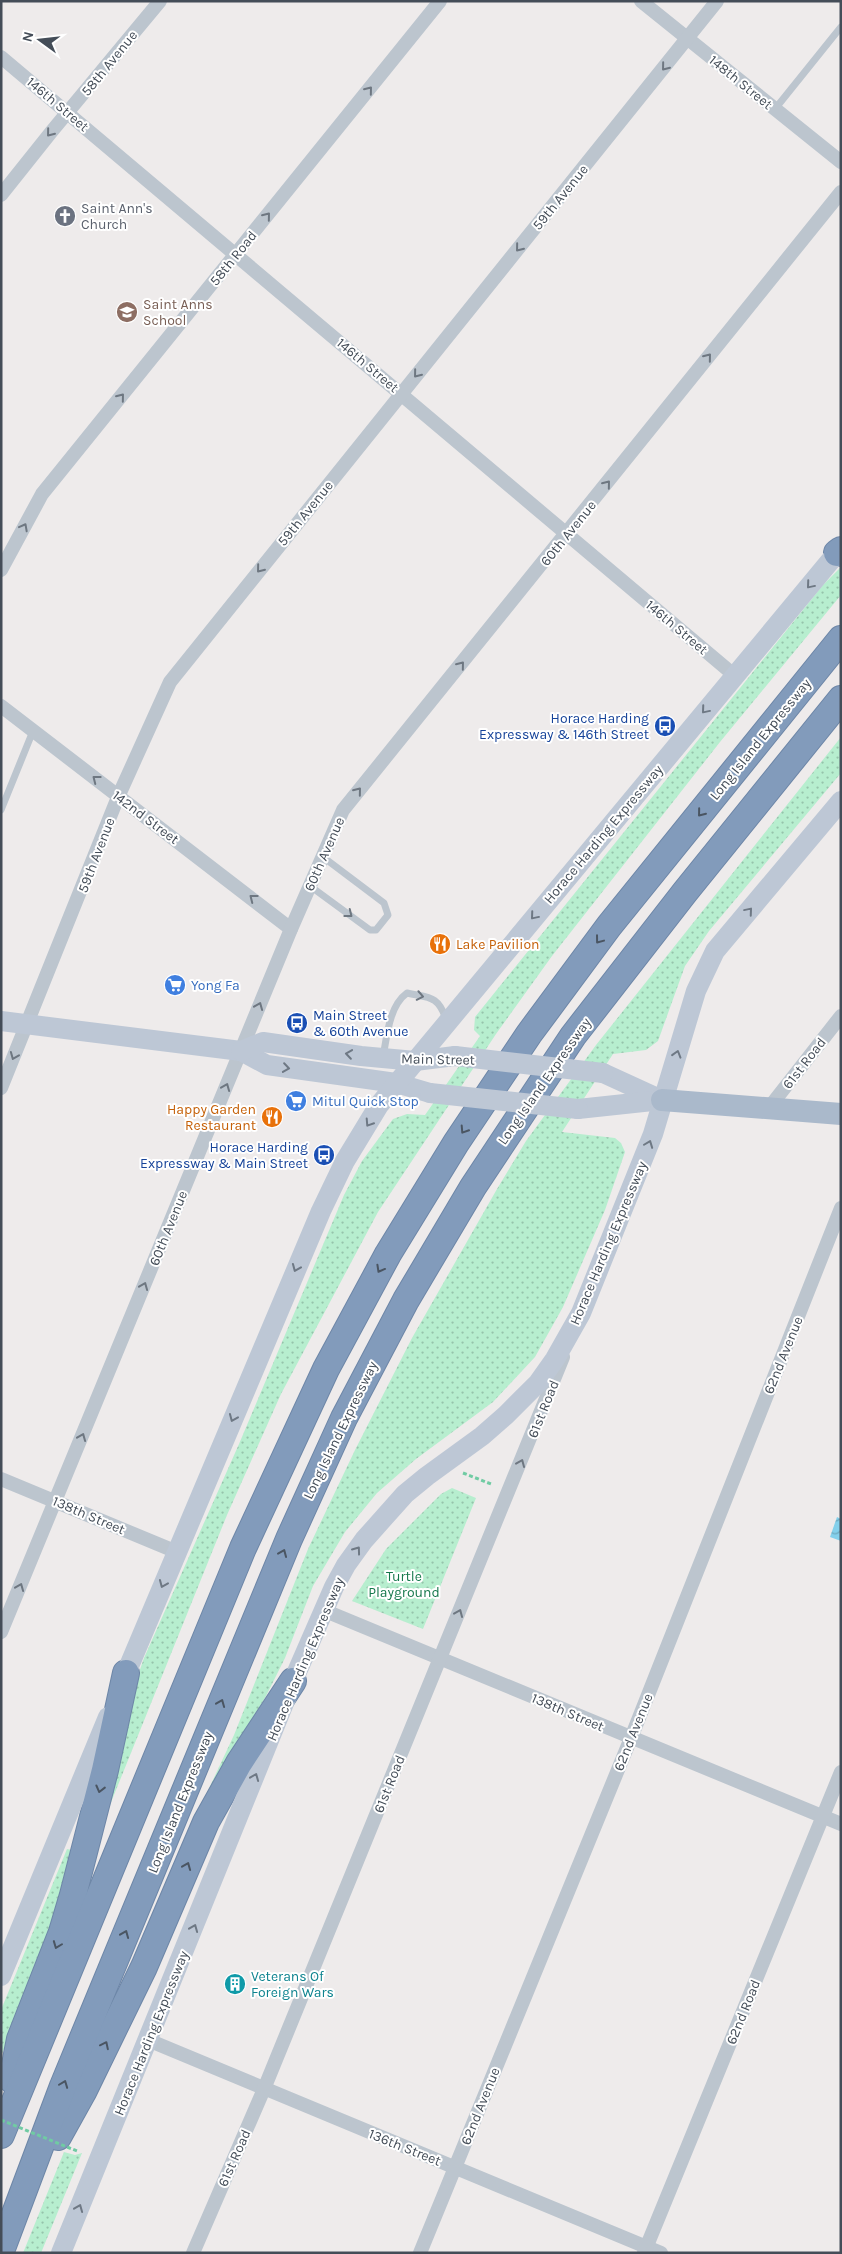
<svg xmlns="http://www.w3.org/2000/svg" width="842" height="2254" viewBox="0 0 842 2254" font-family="Karla,sans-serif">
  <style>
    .grass { fill: url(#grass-dots) }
    .water { fill: url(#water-waves) }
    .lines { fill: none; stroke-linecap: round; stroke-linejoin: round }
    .motorway-casing { stroke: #6d86a7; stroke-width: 28 }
    .path { stroke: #70cba3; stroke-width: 3; stroke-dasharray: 4 2.5; stroke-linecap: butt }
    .service { stroke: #bcc5ce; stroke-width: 7 }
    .minor { stroke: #bcc5ce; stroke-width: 14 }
    .secondary { stroke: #bdc7d5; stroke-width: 20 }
    .primary { stroke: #aab9cb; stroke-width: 22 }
    .motorway { stroke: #829bbb; stroke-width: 26 }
    .path-bridge { stroke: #70cba3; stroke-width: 3; stroke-dasharray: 4 2.5; stroke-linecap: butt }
    .secondary-bridge { stroke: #bdc7d5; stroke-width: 20 }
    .oneway { stroke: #6e7781 }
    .oneway2 { stroke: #6e7884 }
    .oneway3 { stroke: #4a5562 }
    .labels { text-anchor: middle; stroke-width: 4; stroke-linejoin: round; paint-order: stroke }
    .street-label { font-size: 14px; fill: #444d58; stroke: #fff }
    .worship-label { font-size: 14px; fill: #5b616d; stroke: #fff; text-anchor: start }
    .education-label { font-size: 14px; fill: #785e54; stroke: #fff; text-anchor: start }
    .transit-label { font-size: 14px; fill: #164399; stroke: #fff; text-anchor: end }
    .food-label { font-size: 14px; fill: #c56008; stroke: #fff; text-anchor: start }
    .shop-label { font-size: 14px; fill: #366cbe; stroke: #fff; text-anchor: start }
    .park-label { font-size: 14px; fill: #16784c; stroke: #fff }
    .culture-label { font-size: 14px; fill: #0d838f; stroke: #fff; text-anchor: start }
  </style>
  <defs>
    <pattern id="grass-dots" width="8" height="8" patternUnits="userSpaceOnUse" patternTransform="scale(1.25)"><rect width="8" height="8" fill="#b7eecf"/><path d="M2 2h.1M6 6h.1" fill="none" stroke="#96c3ab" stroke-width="1.8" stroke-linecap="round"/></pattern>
    <pattern id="water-waves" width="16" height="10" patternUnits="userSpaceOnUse" patternTransform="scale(1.25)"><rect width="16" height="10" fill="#84d0eb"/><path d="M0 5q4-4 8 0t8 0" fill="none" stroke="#6eabc1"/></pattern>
  </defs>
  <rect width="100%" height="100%" fill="#eeebeb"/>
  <g class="grass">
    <path d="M841,567V595L720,742L552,956L496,1034L378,1212L281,1394L227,1515L93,1847L125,1713L144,1658L239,1444L344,1195L362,1161L393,1119L407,1114L425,1115L480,1036L474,1030L475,1017L823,585Z"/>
    <path d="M841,737V773L709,931L685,966L658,1041L646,1050L613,1054L562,1132L615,1138L621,1143L625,1152L605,1210L563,1307L535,1357L493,1402L416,1459L377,1493L345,1532L313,1586L285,1658L266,1696L197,1814L234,1735L308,1549L355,1450L412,1338L497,1189L526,1141L596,1045Z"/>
    <path d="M452,1488L476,1498L423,1629L352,1601L386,1549L441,1494Z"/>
    <path d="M67,1849L72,1850L49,1939L1,2056V2010Z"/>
    <path d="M64,2152L75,2155L82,2153L41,2253H23Z"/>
  </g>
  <path class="water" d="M837,1517L841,1519V1541L830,1537Z"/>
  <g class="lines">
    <g class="motorway-casing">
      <g id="motorway">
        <path d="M837,553L841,550"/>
        <path d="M12,2080L20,2039L62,1932L73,1895L105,1770L126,1673"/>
        <path d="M1,2135L243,1548L326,1369L388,1254L456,1143L529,1034L609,926L841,639"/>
        <path d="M58,2137L83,2092L144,1967L206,1822L239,1763L293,1681"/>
        <path d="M1,2251L63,2086L289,1539L344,1418L406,1300L473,1187L573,1036L685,892L841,699"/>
      </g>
    </g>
    <path class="path" d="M463,1473L491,1484"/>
    <g class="service">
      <path d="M775,109L841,27"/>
      <path d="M1,810L33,731"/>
      <path d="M310,886L370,930H376L388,915L384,903L323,857"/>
      <path d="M383,1057C387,1036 389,1006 407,993C429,998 438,995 446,1019"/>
    </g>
    <g class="minor">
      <path d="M641,1L841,162"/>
      <path d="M1,57L734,675"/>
      <path d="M1,195L52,131L160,1"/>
      <path d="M1,570L42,494L440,1"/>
      <path d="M1,706L291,929"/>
      <path d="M1,1088L118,797L170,682L717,1"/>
      <path d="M768,1109L841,1016"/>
      <path d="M1,1479L177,1552"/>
      <path d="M323,1610L841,1824"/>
      <path d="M1,1632L291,929L343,810L841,192"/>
      <path d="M148,2040L661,2253"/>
      <path d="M193,2253L264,2089L563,1357"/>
      <path d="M420,2253L631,1738L841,1208"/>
      <path d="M644,2253L841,1772"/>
    </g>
    <g class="secondary">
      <path d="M1,1021L241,1051L267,1065L396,1083L430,1093"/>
      <path d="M241,1051L263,1042L361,1056L415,1061L455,1056"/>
      <path d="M603,1073L662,1100"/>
      <path d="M578,1109L662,1100"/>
      <path d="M121,1685L321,1211L345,1161L379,1105L841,548"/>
      <path d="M1,1976L108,1717"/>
      <path d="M61,2253L293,1681L334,1587L346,1565L364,1540L405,1494L427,1476L482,1436L506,1415L538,1383L555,1359L581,1313L653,1134L696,991L715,951L841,801"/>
    </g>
    <path class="primary" d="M662,1100L841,1114"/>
    <use href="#motorway" class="motorway"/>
    <path class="path-bridge" d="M1,2120L77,2151"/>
    <g class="secondary-bridge">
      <path d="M455,1056L603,1073"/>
      <path d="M430,1093L578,1109"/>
    </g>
  </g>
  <defs><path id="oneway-chevron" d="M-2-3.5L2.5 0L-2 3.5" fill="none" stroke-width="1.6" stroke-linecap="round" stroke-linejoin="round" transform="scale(1.25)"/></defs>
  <g class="oneway">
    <use href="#oneway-chevron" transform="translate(665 67) rotate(129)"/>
    <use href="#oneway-chevron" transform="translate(369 90) rotate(-51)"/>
    <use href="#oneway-chevron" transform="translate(50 133) rotate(129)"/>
    <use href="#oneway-chevron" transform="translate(267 216) rotate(-51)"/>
    <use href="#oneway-chevron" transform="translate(519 248) rotate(129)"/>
    <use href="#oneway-chevron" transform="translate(708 357) rotate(-51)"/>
    <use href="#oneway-chevron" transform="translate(417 374) rotate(129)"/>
    <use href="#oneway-chevron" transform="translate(121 397) rotate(-51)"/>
    <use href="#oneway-chevron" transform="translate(607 484) rotate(-51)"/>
    <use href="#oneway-chevron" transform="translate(24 527) rotate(-62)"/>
    <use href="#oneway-chevron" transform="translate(260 569) rotate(129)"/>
    <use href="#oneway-chevron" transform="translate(461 665) rotate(-51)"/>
    <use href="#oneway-chevron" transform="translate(96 779) rotate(-142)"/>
    <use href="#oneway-chevron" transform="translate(358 791) rotate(-51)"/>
    <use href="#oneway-chevron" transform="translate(253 898) rotate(-142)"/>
    <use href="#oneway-chevron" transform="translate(349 914) rotate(38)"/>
    <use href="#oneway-chevron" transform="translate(420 996) rotate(11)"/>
    <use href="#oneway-chevron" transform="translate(259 1006) rotate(-68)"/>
    <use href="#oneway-chevron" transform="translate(14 1056) rotate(112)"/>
    <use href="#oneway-chevron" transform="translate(226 1087) rotate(-68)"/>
    <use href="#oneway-chevron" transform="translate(144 1286) rotate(-68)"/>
    <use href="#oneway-chevron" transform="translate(82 1437) rotate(-68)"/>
    <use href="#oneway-chevron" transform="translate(521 1463) rotate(-67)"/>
    <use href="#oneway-chevron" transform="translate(20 1587) rotate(-68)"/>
    <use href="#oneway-chevron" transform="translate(459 1613) rotate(-67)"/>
  </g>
  <g class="oneway2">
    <use href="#oneway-chevron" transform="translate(810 585) rotate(130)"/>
    <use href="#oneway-chevron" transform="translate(705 710) rotate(130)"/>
    <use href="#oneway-chevron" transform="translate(749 911) rotate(-50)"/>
    <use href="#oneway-chevron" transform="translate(534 916) rotate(130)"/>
    <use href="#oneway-chevron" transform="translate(349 1054) rotate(-172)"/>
    <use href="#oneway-chevron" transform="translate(677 1054) rotate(-73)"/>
    <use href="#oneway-chevron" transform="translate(286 1068) rotate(8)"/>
    <use href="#oneway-chevron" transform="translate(369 1123) rotate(123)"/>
    <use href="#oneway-chevron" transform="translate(649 1144) rotate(-69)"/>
    <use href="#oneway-chevron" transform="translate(296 1268) rotate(113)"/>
    <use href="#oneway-chevron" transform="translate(233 1418) rotate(113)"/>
    <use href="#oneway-chevron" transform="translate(357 1550) rotate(-54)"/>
    <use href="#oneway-chevron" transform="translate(163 1584) rotate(113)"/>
    <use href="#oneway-chevron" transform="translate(255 1777) rotate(-68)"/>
    <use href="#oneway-chevron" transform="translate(194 1928) rotate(-68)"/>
    <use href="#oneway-chevron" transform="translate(79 2208) rotate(-68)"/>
  </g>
  <g class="oneway3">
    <use href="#oneway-chevron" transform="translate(701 813) rotate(129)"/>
    <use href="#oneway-chevron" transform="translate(599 940) rotate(127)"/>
    <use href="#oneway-chevron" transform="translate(464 1130) rotate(123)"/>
    <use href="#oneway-chevron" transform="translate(380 1269) rotate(119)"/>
    <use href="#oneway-chevron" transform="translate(283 1553) rotate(-67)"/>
    <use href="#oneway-chevron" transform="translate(221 1703) rotate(-68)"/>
    <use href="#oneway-chevron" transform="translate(100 1789) rotate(104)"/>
    <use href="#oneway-chevron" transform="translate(187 1866) rotate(-68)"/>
    <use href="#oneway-chevron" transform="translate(125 1934) rotate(-68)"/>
    <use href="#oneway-chevron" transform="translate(57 1945) rotate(111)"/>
    <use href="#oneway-chevron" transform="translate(105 2045) rotate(-64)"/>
    <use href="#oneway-chevron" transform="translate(64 2084) rotate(-69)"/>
  </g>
  <defs>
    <g id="church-disc" transform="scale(1.125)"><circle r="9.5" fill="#6b7280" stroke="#fff"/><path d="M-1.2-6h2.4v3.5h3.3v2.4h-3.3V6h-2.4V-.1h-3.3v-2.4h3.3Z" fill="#fff"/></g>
    <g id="school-disc" transform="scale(1.125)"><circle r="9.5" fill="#8d6e63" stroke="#fff"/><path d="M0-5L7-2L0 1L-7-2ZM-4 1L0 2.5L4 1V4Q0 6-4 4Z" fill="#fff"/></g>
    <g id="bus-disc" transform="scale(1.125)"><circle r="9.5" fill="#1a4fb4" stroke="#fff"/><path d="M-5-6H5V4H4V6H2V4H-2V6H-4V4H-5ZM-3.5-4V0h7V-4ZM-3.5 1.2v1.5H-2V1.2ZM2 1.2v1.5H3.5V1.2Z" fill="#fff"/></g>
    <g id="restaurant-disc" transform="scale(1.125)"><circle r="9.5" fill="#e8710a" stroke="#fff"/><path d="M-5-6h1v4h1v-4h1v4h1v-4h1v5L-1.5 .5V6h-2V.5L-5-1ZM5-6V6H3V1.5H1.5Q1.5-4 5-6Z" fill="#fff"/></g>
    <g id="supermarket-disc" transform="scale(1.125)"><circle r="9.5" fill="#3f7fe0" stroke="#fff"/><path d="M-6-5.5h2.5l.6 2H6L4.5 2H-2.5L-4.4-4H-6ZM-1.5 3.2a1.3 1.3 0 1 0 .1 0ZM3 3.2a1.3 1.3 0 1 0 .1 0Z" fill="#fff"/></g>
    <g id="building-disc" transform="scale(1.125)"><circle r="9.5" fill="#0f9aa8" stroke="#fff"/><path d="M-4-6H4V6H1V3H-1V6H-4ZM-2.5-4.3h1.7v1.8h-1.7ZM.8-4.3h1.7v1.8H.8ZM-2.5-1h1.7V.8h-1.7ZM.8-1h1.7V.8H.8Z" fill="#fff"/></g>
  </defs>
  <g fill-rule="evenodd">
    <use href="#church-disc" x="65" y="216"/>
    <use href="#school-disc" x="127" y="312"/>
    <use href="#bus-disc" x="665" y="726"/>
    <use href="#restaurant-disc" x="440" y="944"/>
    <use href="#supermarket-disc" x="175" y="985"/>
    <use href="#bus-disc" x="297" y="1023"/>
    <use href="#supermarket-disc" x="296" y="1101"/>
    <use href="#restaurant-disc" x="272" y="1117"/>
    <use href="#bus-disc" x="324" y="1155"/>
    <use href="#building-disc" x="235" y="1984"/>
  </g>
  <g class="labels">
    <g class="street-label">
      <text transform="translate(109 63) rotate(-51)" y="5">58th Avenue</text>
      <text transform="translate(741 82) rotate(39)" y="5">148th Street</text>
      <text transform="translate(58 104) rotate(40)" y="5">146th Street</text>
      <text transform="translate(560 197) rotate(-51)" y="5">59th Avenue</text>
      <text transform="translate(233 258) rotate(-51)" y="5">58th Road</text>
      <text transform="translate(368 365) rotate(40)" y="5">146th Street</text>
      <text transform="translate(305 513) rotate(-51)" y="5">59th Avenue</text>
      <text transform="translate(568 533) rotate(-51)" y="5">60th Avenue</text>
      <text transform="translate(677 627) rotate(40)" y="5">146th Street</text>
      <text transform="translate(760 739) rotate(-51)" y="5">Long Island Expressway</text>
      <text transform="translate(146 817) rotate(37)" y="5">142nd Street</text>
      <text transform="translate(603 834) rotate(-50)" y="5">Horace Harding Expressway</text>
      <text transform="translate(324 854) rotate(-66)" y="5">60th Avenue</text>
      <text transform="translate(96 855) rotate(-69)" y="5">59th Avenue</text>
      <text transform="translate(438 1059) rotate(1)" y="5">Main Street</text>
      <text transform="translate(804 1063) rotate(-52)" y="5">61st Road</text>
      <text transform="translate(544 1081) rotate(-55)" y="5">Long Island Expressway</text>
      <text transform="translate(168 1228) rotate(-68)" y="5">60th Avenue</text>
      <text transform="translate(608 1243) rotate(-67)" y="5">Horace Harding Expressway</text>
      <text transform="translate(783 1355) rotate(-68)" y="5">62nd Avenue</text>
      <text transform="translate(543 1409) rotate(-68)" y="5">61st Road</text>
      <text transform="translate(340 1430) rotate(-64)" y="5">Long Island Expressway</text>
      <text transform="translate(89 1515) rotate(23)" y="5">138th Street</text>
      <text transform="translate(305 1659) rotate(-67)" y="5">Horace Harding Expressway</text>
      <text transform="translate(568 1712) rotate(23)" y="5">138th Street</text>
      <text transform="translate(633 1732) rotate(-68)" y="5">62nd Avenue</text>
      <text transform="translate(389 1784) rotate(-68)" y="5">61st Road</text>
      <text transform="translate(180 1802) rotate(-68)" y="5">Long Island Expressway</text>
      <text transform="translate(743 2012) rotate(-68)" y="5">62nd Road</text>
      <text transform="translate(151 2033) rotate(-68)" y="5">Horace Harding Expressway</text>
      <text transform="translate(480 2106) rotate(-68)" y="5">62nd Avenue</text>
      <text transform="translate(405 2147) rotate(22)" y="5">136th Street</text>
      <text transform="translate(234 2158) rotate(-66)" y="5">61st Road</text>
    </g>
    <g class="worship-label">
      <text x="81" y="213">Saint Ann's<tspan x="81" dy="16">Church</tspan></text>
    </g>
    <g class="education-label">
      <text x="143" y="309">Saint Anns<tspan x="143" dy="16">School</tspan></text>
    </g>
    <g class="transit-label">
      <text x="649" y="723">Horace Harding<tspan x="649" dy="16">Expressway &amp; 146th Street</tspan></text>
      <text x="313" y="1020" text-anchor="start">Main Street<tspan x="313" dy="16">&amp; 60th Avenue</tspan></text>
      <text x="308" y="1152">Horace Harding<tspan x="308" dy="16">Expressway &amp; Main Street</tspan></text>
    </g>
    <g class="food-label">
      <text x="456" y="949">Lake Pavilion</text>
      <text x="256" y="1114" text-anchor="end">Happy Garden<tspan x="256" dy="16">Restaurant</tspan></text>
    </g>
    <g class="shop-label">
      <text x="191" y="990">Yong Fa</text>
      <text x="312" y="1106">Mitul Quick Stop</text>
    </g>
    <g class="park-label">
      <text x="404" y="1581">Turtle<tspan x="404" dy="16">Playground</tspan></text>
    </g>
    <g class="culture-label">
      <text x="251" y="1981">Veterans Of<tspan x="251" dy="16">Foreign Wars</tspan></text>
    </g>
  </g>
  <rect width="842" height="2254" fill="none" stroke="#444d58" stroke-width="5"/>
  <g transform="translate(40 40) rotate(285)" stroke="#ffffff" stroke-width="4" paint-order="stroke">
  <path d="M0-4L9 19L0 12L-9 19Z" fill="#444d58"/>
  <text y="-8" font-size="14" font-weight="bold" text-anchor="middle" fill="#444d58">N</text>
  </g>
</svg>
